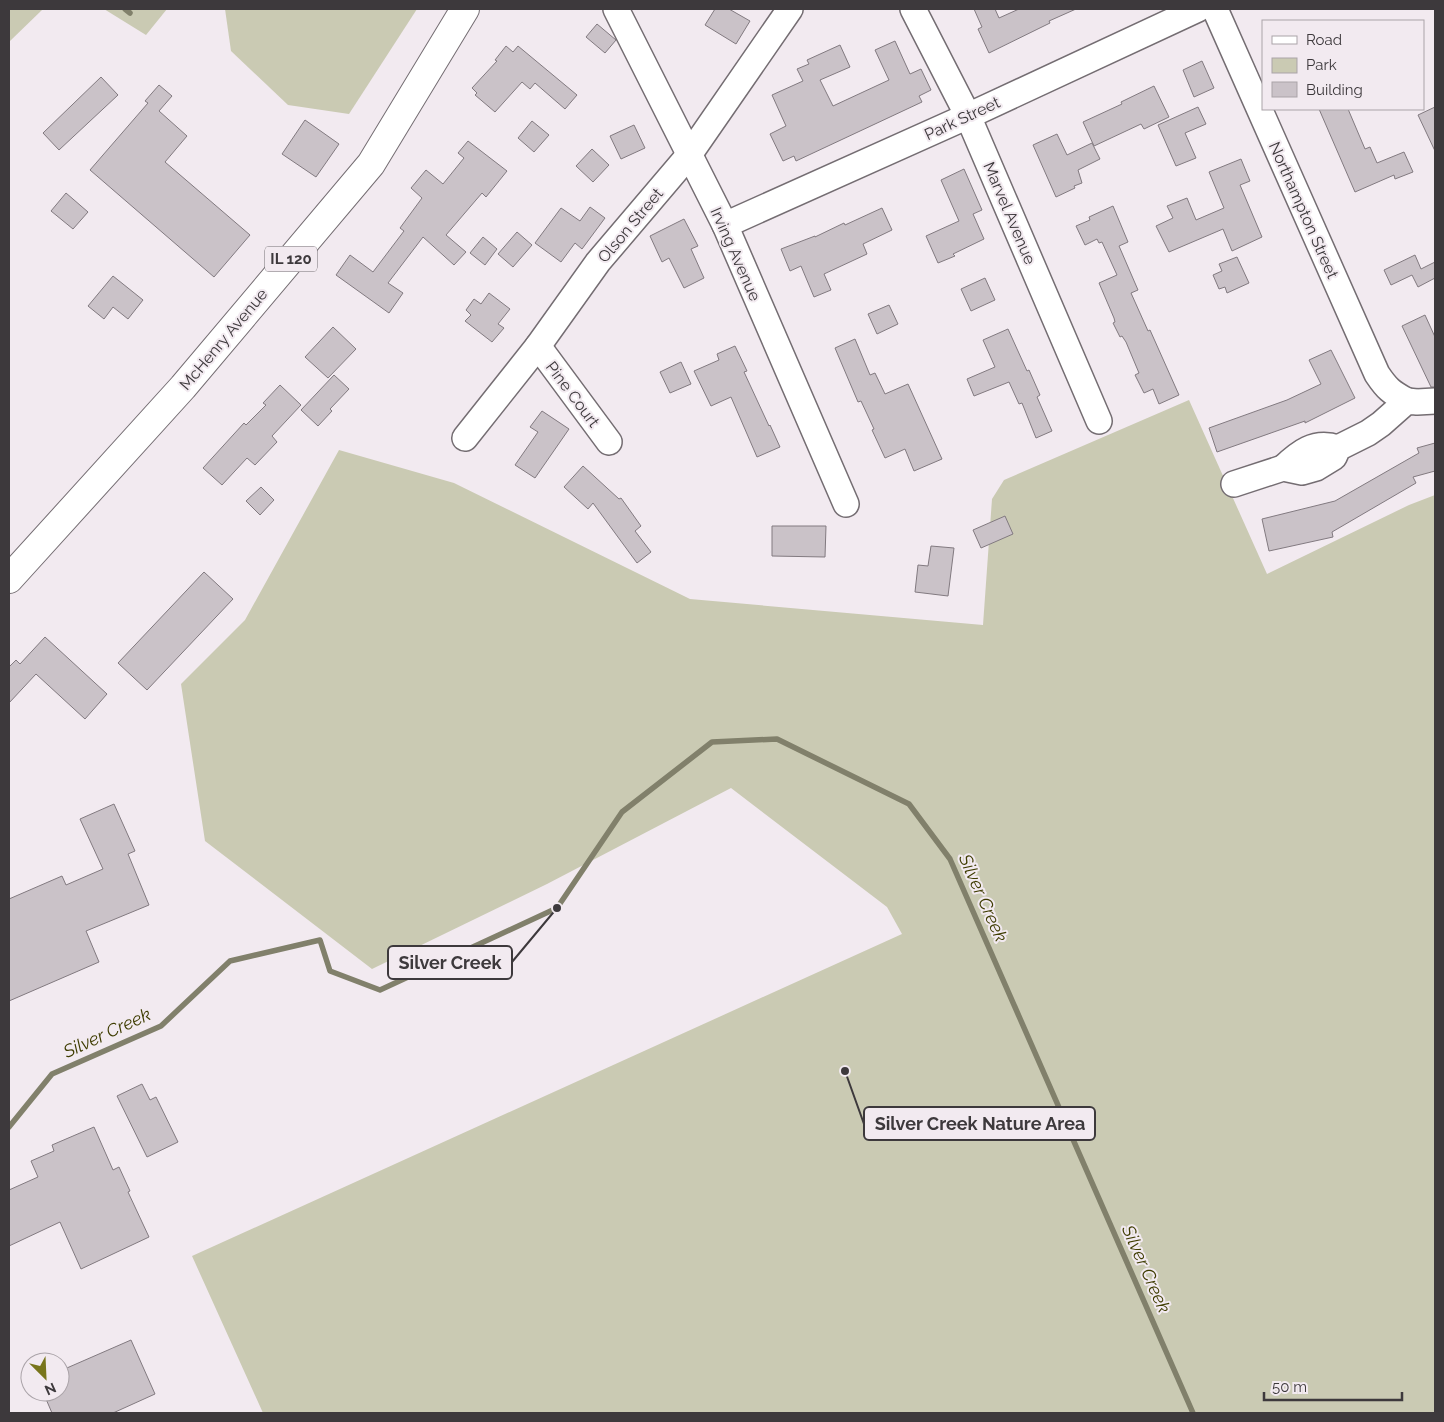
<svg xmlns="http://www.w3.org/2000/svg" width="1444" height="1422" viewBox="0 0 1444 1422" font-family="Raleway,sans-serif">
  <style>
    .green { fill: #cacab3 }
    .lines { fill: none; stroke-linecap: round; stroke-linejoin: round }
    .stream { stroke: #81806b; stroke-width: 5.5 }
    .building { fill: #cac2c8; stroke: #827a80 }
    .minor-casing { stroke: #746d72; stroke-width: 28 }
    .major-casing { stroke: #746d72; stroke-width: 30 }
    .minor { stroke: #fff; stroke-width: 25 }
    .major { stroke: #fff; stroke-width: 28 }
    .labels { text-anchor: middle; stroke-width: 4; stroke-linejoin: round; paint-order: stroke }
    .shield { fill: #f2eaf0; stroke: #736e72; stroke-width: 1 }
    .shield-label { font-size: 15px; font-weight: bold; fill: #3d393c }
    .street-label { font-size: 16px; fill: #3d393c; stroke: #f2eaf0 }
    .water-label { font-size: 18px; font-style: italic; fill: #3e3c00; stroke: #f2eaf0 }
    .leader { fill: none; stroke: #3d393c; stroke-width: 2 }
    .callout-dot { fill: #3d393c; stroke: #f2eaf0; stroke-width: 2 }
    .callout { fill: #f2eaf0; stroke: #3d393c; stroke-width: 2 }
    .callout-label { font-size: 18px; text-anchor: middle; font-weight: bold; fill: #3d393c }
  </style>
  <rect width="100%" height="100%" fill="#f2eaf0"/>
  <g class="green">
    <path d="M9,9H43L9,42Z"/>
    <path d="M104,9H167L146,35Z"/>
    <path d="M225,9H417L349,114L288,105L231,51Z"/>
    <path d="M1189,400L1267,574L1409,505L1435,495V1413H263L192,1256L902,934L887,907L731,788L547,884L372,969L205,841L181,684L245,620L339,450L454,483L690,599L983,625L992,499L1004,480Z"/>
  </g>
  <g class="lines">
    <g class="stream">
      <path d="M125,9L130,13"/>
      <path d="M9,1127L52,1074L161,1026L230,961L320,940L330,971L380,990L557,908L622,812L712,742L777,739L909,804L950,859L1193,1413"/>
    </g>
  </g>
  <g class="building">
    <path d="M715,9H729L750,21L736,44L705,25Z"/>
    <path d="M974,9H995L999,18L1019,9H1076L1049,21L1050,23L989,53L978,29L982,27Z"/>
    <path d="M597,24L616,40L605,53L586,37Z"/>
    <path d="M895,41L910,74L921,69L931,90L919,96L922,102L796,161L794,156L783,161L770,134L786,126L772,95L803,81L797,69L809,64L807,60L840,45L850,67L820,80L833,106L889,80L875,50Z"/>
    <path d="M506,46L513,52L518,46L577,95L565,109L535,83L530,89L522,82L495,112L475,95L477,93L472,88L497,61L495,60Z"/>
    <path d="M1202,61L1214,88L1194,97L1183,70Z"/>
    <path d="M101,77L118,95L59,150L43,133Z"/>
    <path d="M159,85L172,96L159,111L187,136L165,162L250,235L214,277L90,170L148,103L145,101Z"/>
    <path d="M1154,86L1169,117L1144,129L1141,124L1094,146L1083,122L1122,104L1121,102Z"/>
    <path d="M1198,107L1206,124L1185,133L1196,158L1176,166L1158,125Z"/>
    <path d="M1435,107V151L1418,115Z"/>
    <path d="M1319,109H1348L1365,149L1370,147L1377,163L1404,152L1413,172L1395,179L1394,175L1355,192Z"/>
    <path d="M305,120L339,144L316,177L282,154Z"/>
    <path d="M532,121L549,135L534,152L518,138Z"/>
    <path d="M634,125L645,148L621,159L610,136Z"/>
    <path d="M1057,134L1067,155L1092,143L1100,159L1078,170L1082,183L1074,186L1075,188L1056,197L1033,145Z"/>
    <path d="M468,141L507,171L486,197L482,193L446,235L466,252L454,265L423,237L388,283L403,293L389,313L336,275L350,255L373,272L404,231L400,228L422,198L411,188L426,170L443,184L464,158L458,153Z"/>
    <path d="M592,149L609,165L593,182L576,166Z"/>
    <path d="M1241,159L1250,181L1240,185L1262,237L1232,251L1223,229L1169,252L1156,226L1173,218L1167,206L1187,198L1196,220L1224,208L1209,172Z"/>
    <path d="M964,169L982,210L973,214L984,239L953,254L955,256L938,263L926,236L959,221L941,180Z"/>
    <path d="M66,193L88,212L73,229L51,211Z"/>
    <path d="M1113,206L1128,242L1119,246L1138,290L1131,293L1148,331L1150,330L1179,395L1159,404L1153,389L1144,393L1135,375L1139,373L1126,342L1122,336L1120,337L1113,323L1115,322L1114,318L1099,283L1117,275L1102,242L1099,243L1097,239L1085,245L1076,226L1090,220L1089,217Z"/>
    <path d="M590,207L605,218L582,249L575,243L561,262L535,243L561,208L580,221Z"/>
    <path d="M882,208L892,230L863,244L867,254L824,274L831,290L814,297L801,266L790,271L781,249L815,236V237L844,223L845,225Z"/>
    <path d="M684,219L698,246L691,249L704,278L684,288L669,258L662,262L650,236Z"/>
    <path d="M517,232L532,245L513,267L498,254Z"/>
    <path d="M483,237L497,249L485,265L470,253Z"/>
    <path d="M1415,255L1421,269L1435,262V278L1418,287L1412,275L1391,285L1384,270Z"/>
    <path d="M1237,257L1249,283L1227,293L1225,287L1219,289L1213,275L1222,271L1219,264Z"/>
    <path d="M113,276L143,300L128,319L113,307L104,319L88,306Z"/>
    <path d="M985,278L995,300L971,311L961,289Z"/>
    <path d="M489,293L510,309L498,324L504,328L492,342L465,321L471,315L466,310L474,299L481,304Z"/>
    <path d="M889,305L898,324L877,334L868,314Z"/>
    <path d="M1425,315L1435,337V387H1431L1402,326Z"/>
    <path d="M333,327L356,349L328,378L305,357Z"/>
    <path d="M1008,329L1027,371L1029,370L1040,395L1037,397L1052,431L1036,438L1022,403L1019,404L1009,382L974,396L967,379L995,367L983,340Z"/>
    <path d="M855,339L870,375L875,373L885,394L908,384L942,459L914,471L905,449L885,458L872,430L874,429L861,401L858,402L835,348Z"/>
    <path d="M735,346L747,371L744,372L769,426L770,425L780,447L757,457L731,397L711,406L694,371L719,360L717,354Z"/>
    <path d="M1331,350L1355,398L1305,423V421L1217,452L1209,428L1287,400L1321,384L1309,360Z"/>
    <path d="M681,362L691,384L670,393L660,372Z"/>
    <path d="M334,375L349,389L330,409L332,411L318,426L301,410Z"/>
    <path d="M280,385L301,405L272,436L277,442L255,465L247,458L222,485L203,468L244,423L246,425L266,405L263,403Z"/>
    <path d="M542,411L569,429L535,478L515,465L538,432L530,427Z"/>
    <path d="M1435,443V471L1413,477L1416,483L1332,532L1333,537L1269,551L1262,519L1335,501L1419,453L1417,448Z"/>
    <path d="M583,466L619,499L621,498L641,526L635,531L651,552L637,563L593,503L588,509L564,487Z"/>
    <path d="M261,487L274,500L260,515L246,501Z"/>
    <path d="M1005,516L1013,534L981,548L973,530Z"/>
    <path d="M772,526H826L825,557L772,556Z"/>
    <path d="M931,546L954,548L948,596L915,592L918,565L928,566Z"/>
    <path d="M204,572L233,599L147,690L118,663Z"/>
    <path d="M45,637L107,694L85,719L36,674L9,703V667L16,660L20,664Z"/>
    <path d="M114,804L135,851L128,854L149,905L86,931L99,962L9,1001V899L62,876L66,885L103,869L80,819Z"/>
    <path d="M142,1084L150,1100L156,1097L178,1142L147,1157L117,1096Z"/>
    <path d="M94,1127L113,1170L119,1167L130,1191L128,1192L149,1237L81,1269L60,1222L9,1246V1190L38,1177L31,1161L54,1151L52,1145Z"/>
    <path d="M131,1340L155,1394L113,1413H52L43,1392H60V1371Z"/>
  </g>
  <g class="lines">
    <g class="minor-casing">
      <g id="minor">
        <path d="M616,9L725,225L846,504"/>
        <path d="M913,9L968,116L1099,421"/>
        <path d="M1215,9L1377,374C1387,389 1391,392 1407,401"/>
        <path d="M725,225L968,116L1198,9"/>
        <path d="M538,346L609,442"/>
        <path d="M465,438L538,346L598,262L689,155L790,9"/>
        <path d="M1283,468C1299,453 1314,440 1338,448"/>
        <path d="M1234,484L1283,468L1302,472L1316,468L1334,457L1338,448L1368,433L1381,424L1407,401L1417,402L1435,401"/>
      </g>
    </g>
    <g class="major-casing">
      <path id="major" d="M9,579L183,387L371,164L465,9"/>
    </g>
    <use href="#minor" class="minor"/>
    <use href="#major" class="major"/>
  </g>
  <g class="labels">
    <rect class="shield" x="265" y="246.5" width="52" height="25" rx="4"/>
    <g class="shield-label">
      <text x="291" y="264">IL 120</text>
    </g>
    <g class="street-label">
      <text transform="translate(962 118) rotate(-25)" y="6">Park Street</text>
      <text transform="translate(1304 210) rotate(66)" y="6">Northampton Street</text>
      <text transform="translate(1010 213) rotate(67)" y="6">Marvel Avenue</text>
      <text transform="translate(630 225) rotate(-50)" y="6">Olson Street</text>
      <text transform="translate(736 254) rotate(66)" y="6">Irving Avenue</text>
      <text transform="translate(223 339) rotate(-50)" y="6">McHenry Avenue</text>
      <text transform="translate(573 394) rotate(53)" y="6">Pine Court</text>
    </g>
    <g class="water-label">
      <text transform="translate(983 898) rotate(66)" y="6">Silver Creek</text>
      <text transform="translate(107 1033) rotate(-25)" y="6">Silver Creek</text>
      <text transform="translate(1146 1269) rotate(66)" y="6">Silver Creek</text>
    </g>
  </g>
  <path class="leader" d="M557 908L512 962M845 1071L864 1124"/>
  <g class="callout-dot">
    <circle cx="557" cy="908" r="5"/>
    <circle cx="845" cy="1071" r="5"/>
  </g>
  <g class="callout">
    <rect x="388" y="946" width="124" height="33" rx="5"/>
    <rect x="864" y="1107" width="231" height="33" rx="5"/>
  </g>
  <g class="callout-label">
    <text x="450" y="969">Silver Creek</text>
    <text x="980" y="1130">Silver Creek Nature Area</text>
  </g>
  <rect width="1444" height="1422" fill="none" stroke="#3d393c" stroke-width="20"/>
  <rect x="1262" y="20" width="162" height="90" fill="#f2eaf0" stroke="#aaa3a8"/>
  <rect x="1272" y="36" width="25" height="8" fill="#ffffff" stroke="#aaa3a8"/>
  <text x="1306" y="45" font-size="15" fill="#3d393c">Road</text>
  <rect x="1272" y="58" width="25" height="15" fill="#cacab3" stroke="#aaa3a8"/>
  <text x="1306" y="70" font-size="15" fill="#3d393c">Park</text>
  <rect x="1272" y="82" width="25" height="15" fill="#cac2c8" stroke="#aaa3a8"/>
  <text x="1306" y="95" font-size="15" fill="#3d393c">Building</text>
  <g transform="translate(45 1377) rotate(156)"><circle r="24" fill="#f2eaf0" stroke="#aaa3a8"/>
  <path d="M0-4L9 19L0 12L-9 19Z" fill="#78751b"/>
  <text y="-8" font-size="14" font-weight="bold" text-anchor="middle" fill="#3d393c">N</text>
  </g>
  <path d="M1264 1392v8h138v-8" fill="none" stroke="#3d393c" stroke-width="2.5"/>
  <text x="1272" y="1392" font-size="15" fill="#3d393c" stroke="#f2eaf0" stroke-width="4" paint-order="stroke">50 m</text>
</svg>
